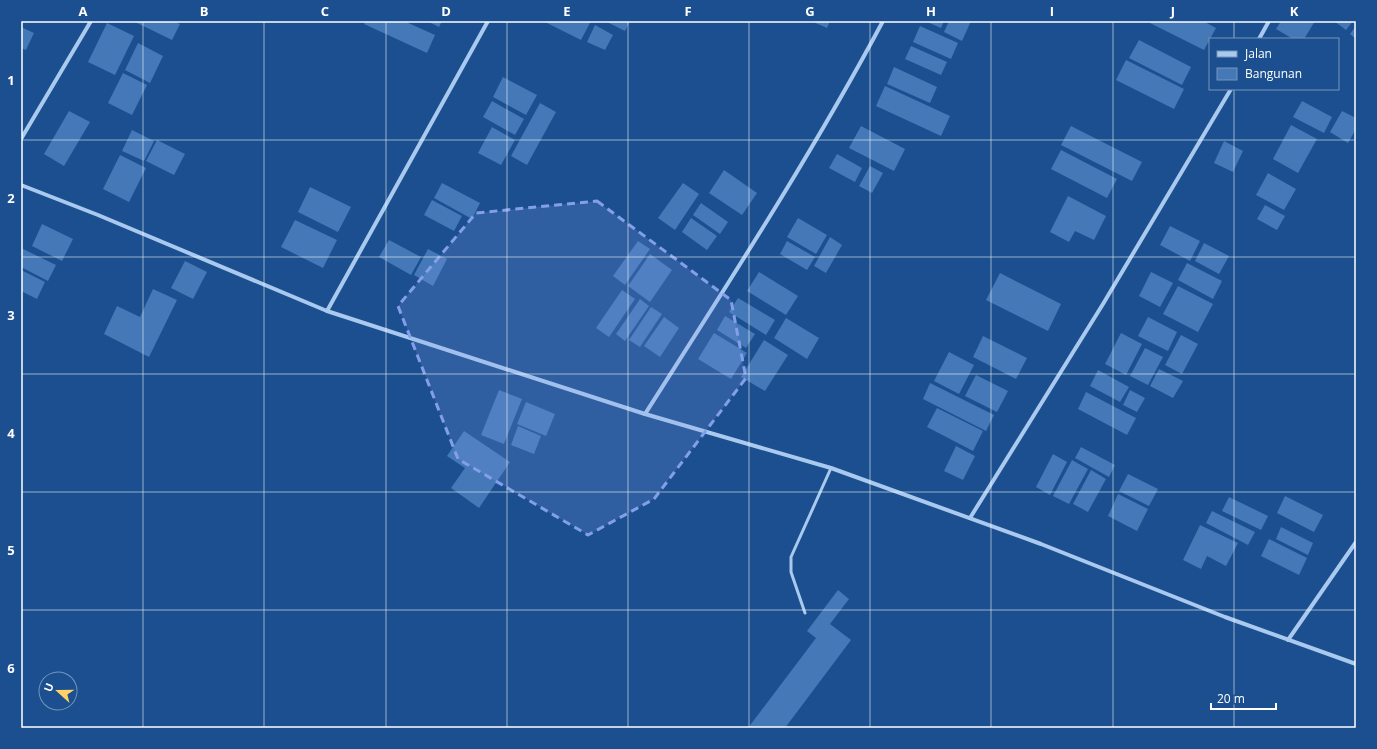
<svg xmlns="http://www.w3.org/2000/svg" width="1377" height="749" viewBox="0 0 1377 749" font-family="'Open Sans',sans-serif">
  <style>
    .building { fill: #4478b7 }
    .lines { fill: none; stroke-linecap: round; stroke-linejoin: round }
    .lane { stroke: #a9c9ee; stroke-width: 3 }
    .street { stroke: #a9c9ee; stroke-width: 4 }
    .marked { fill: #839eea; fill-opacity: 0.2; stroke: #839eea; stroke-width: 3; stroke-dasharray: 8 5; stroke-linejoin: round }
    .grid { fill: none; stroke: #fff; stroke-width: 1; stroke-opacity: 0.55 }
    .neatline { fill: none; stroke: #fff; stroke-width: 1.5 }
    .grid-label { font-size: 13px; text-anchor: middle; font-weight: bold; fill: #fff }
  </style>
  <rect width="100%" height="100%" fill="#1b4f8f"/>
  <g class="building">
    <path d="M133,21H173L180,24L172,40Z"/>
    <path d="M366,21H404L435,35L427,53L364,24Z"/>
    <path d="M427,21H442L439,27Z"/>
    <path d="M543,21H591L581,40Z"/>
    <path d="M605,21H630L625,31Z"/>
    <path d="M811,21H830L827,28Z"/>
    <path d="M925,21H944L941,28Z"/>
    <path d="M949,21H971L962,41L944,32Z"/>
    <path d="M1151,21H1203L1216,28L1204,50L1150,23Z"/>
    <path d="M1281,21H1315L1304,39H1293L1276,29Z"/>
    <path d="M1334,21H1353L1346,30Z"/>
    <path d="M107,23L134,36L115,75L88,62Z"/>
    <path d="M595,25L613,35L605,50L587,42Z"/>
    <path d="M920,26L958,43L951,59L913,42Z"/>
    <path d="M1356,26V39L1350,34Z"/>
    <path d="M21,27L34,33L26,50L21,48Z"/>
    <path d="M1139,40L1191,67L1182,85L1129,58Z"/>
    <path d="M138,43L163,56L150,83L125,70Z"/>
    <path d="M911,46L947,62L941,75L905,59Z"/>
    <path d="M1126,60L1184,89L1174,109L1116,80Z"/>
    <path d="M894,67L937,87L930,103L887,84Z"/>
    <path d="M123,73L147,85L132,115L108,103Z"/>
    <path d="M503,77L537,95L526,115L493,97Z"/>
    <path d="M885,86L950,116L941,136L876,106Z"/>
    <path d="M492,101L524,119L515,135L483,117Z"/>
    <path d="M1302,101L1332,117L1324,133L1293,117Z"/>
    <path d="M540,103L556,112L527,165L511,156Z"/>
    <path d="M69,111L90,122L64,166L44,154Z"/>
    <path d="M1342,111L1356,118V129L1348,143L1330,132Z"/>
    <path d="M1291,125L1317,139L1298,173L1273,159Z"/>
    <path d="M861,126L905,149L894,171L849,148Z"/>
    <path d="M1071,126L1142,162L1132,181L1061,145Z"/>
    <path d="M492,127L515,140L501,165L478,153Z"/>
    <path d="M132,130L154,141L144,161L122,151Z"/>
    <path d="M157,140L185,154L174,175L146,161Z"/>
    <path d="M1224,141L1243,151L1233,172L1214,163Z"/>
    <path d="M1061,150L1117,179L1107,198L1051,169Z"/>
    <path d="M837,154L862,168L855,182L829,168Z"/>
    <path d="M120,155L146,168L129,202L103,189Z"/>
    <path d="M870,166L883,173L872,193L859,186Z"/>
    <path d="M724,170L757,193L742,215L709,193Z"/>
    <path d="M1268,173L1296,189L1284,210L1256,195Z"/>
    <path d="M442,183L480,203L472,219L434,198Z"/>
    <path d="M683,183L699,194L675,230L658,218Z"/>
    <path d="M310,187L351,207L338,232L298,212Z"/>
    <path d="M1068,196L1106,216L1094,240L1075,231L1069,242L1050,232Z"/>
    <path d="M432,200L462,216L454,231L424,215Z"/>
    <path d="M701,203L728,222L720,234L693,215Z"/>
    <path d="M1265,205L1285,216L1277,230L1257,219Z"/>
    <path d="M691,218L717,236L707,250L682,232Z"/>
    <path d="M798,218L827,235L816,254L787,237Z"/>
    <path d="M295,220L337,240L323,268L281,247Z"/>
    <path d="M42,224L73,239L62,261L32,246Z"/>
    <path d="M1170,226L1200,241L1190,261L1160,245Z"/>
    <path d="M830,237L842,245L826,273L814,266Z"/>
    <path d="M389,240L421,257L411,275L379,257Z"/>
    <path d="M638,241L650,249L625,285L613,276Z"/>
    <path d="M787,241L815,257L807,270L780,254Z"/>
    <path d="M1204,243L1229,256L1219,274L1195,261Z"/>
    <path d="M21,248L56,265L48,281L21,267Z"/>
    <path d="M428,249L447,259L433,286L414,275Z"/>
    <path d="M650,254L672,270L650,302L628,286Z"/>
    <path d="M185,261L207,272L193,299L171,288Z"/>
    <path d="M1187,263L1222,281L1213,299L1178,280Z"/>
    <path d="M21,270L45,282L37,299L21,291Z"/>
    <path d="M759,272L798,296L786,315L747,291Z"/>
    <path d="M1151,272L1173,283L1160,307L1139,296Z"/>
    <path d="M1000,273L1061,304L1048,331L986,300Z"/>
    <path d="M1178,286L1213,304L1198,332L1163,314Z"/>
    <path d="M153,289L177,300L149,357L104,334L117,306L140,317Z"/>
    <path d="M622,290L635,299L609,337L596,328Z"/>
    <path d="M738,298L775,320L766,335L729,312Z"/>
    <path d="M640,299L649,306L625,341L616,334Z"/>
    <path d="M651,307L662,314L640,347L629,340Z"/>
    <path d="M725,316L755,334L746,348L717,330Z"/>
    <path d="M664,317L679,328L660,357L644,346Z"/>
    <path d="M1148,317L1177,332L1168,351L1138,336Z"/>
    <path d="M786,318L819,338L807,359L774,338Z"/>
    <path d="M714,333L747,353L731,379L698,359Z"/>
    <path d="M1121,333L1142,344L1126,375L1105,364Z"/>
    <path d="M1181,335L1198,344L1182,374L1165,365Z"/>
    <path d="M983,336L1027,358L1016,379L973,357Z"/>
    <path d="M764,340L788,355L765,391L741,377Z"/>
    <path d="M1145,348L1163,357L1148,385L1130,376Z"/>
    <path d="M949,352L974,365L959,394L934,381Z"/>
    <path d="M1159,369L1183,381L1173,398L1150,386Z"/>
    <path d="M1098,370L1129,387L1120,402L1090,386Z"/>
    <path d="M976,375L1008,391L997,412L965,396Z"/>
    <path d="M930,383L994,415L986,431L923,399Z"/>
    <path d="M499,390L522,399L504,444L481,435Z"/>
    <path d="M1130,390L1145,398L1137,412L1123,405Z"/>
    <path d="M1086,392L1136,418L1127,435L1078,409Z"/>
    <path d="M526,402L555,414L546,436L517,424Z"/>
    <path d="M937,408L983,431L973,451L927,427Z"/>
    <path d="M518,426L541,436L534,454L511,445Z"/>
    <path d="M464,431L510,462L479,508L451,488L465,468L447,456Z"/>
    <path d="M956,446L975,456L963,480L944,471Z"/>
    <path d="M1081,447L1115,465L1109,477L1075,458Z"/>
    <path d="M1053,454L1067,462L1050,495L1036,487Z"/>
    <path d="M1072,460L1088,469L1069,504L1053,496Z"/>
    <path d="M1091,470L1106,479L1088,512L1073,504Z"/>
    <path d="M1128,474L1158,489L1149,506L1119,491Z"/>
    <path d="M1118,494L1148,509L1137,531L1108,516Z"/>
    <path d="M1285,496L1323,515L1314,532L1277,513Z"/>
    <path d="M1229,497L1268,516L1261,530L1222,511Z"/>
    <path d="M1212,511L1255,532L1248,545L1206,523Z"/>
    <path d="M1200,525L1238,543L1226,566L1207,556L1201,569L1183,560Z"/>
    <path d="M1281,527L1313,543L1308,555L1276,539Z"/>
    <path d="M1269,539L1307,558L1299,575L1261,556Z"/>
    <path d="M838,590L849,599L830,624L851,640L785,728H748L816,638L807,631Z"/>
  </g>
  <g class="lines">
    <path class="lane" d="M805,613L791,572V557L831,468"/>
    <g class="street">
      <path d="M1259,39L1269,21"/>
      <path d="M21,139L91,21"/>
      <path d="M21,185L98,215L327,311L645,414L831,468L1041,544L1225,617L1356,664"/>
      <path d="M327,311L488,21"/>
      <path d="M645,414C727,285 811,156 883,21"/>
      <path d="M970,518L1103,304L1231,89"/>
      <path d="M1288,640L1356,542"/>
    </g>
  </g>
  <path class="marked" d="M597,201L731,300L746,378L654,499L588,535L458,459L398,306L476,213Z"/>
  <path class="grid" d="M143,21V728M264,21V728M386,21V728M507,21V728M628,21V728M749,21V728M870,21V728M991,21V728M1113,21V728M1234,21V39M1234,89V728M21,140H1356M21,257H1356M21,374H1356M21,492H1356M21,610H1356"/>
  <rect width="1377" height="749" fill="none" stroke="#1b4f8f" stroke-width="44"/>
  <rect x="1209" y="38" width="130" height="52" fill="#1b4f8f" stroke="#7695bc"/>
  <rect x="1217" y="51" width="20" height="6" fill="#a9c9ee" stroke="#7695bc"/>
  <text x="1245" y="58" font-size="12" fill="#ffffff">Jalan</text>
  <rect x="1217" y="68" width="20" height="12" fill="#4478b7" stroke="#7695bc"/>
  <text x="1245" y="78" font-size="12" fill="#ffffff">Bangunan</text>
  <g transform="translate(58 691) rotate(291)"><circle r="19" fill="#1b4f8f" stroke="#7695bc"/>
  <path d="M0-3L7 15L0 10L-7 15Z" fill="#ffd166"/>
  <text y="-6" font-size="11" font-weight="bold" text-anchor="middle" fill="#ffffff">U</text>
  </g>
  <path d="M1211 703v6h65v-6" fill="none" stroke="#ffffff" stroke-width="2"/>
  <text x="1217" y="703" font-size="12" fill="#ffffff" stroke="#1b4f8f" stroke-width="3" paint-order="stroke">20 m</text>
  <rect x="22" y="22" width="1333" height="705" class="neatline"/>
  <g class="grid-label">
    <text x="83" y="16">A</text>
    <text x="204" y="16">B</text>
    <text x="325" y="16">C</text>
    <text x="446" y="16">D</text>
    <text x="567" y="16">E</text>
    <text x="688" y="16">F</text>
    <text x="810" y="16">G</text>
    <text x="931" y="16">H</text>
    <text x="1052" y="16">I</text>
    <text x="1173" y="16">J</text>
    <text x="1294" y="16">K</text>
    <text x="11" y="85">1</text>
    <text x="11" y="203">2</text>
    <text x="11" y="320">3</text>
    <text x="11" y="438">4</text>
    <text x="11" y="555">5</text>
    <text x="11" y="673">6</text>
  </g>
</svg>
